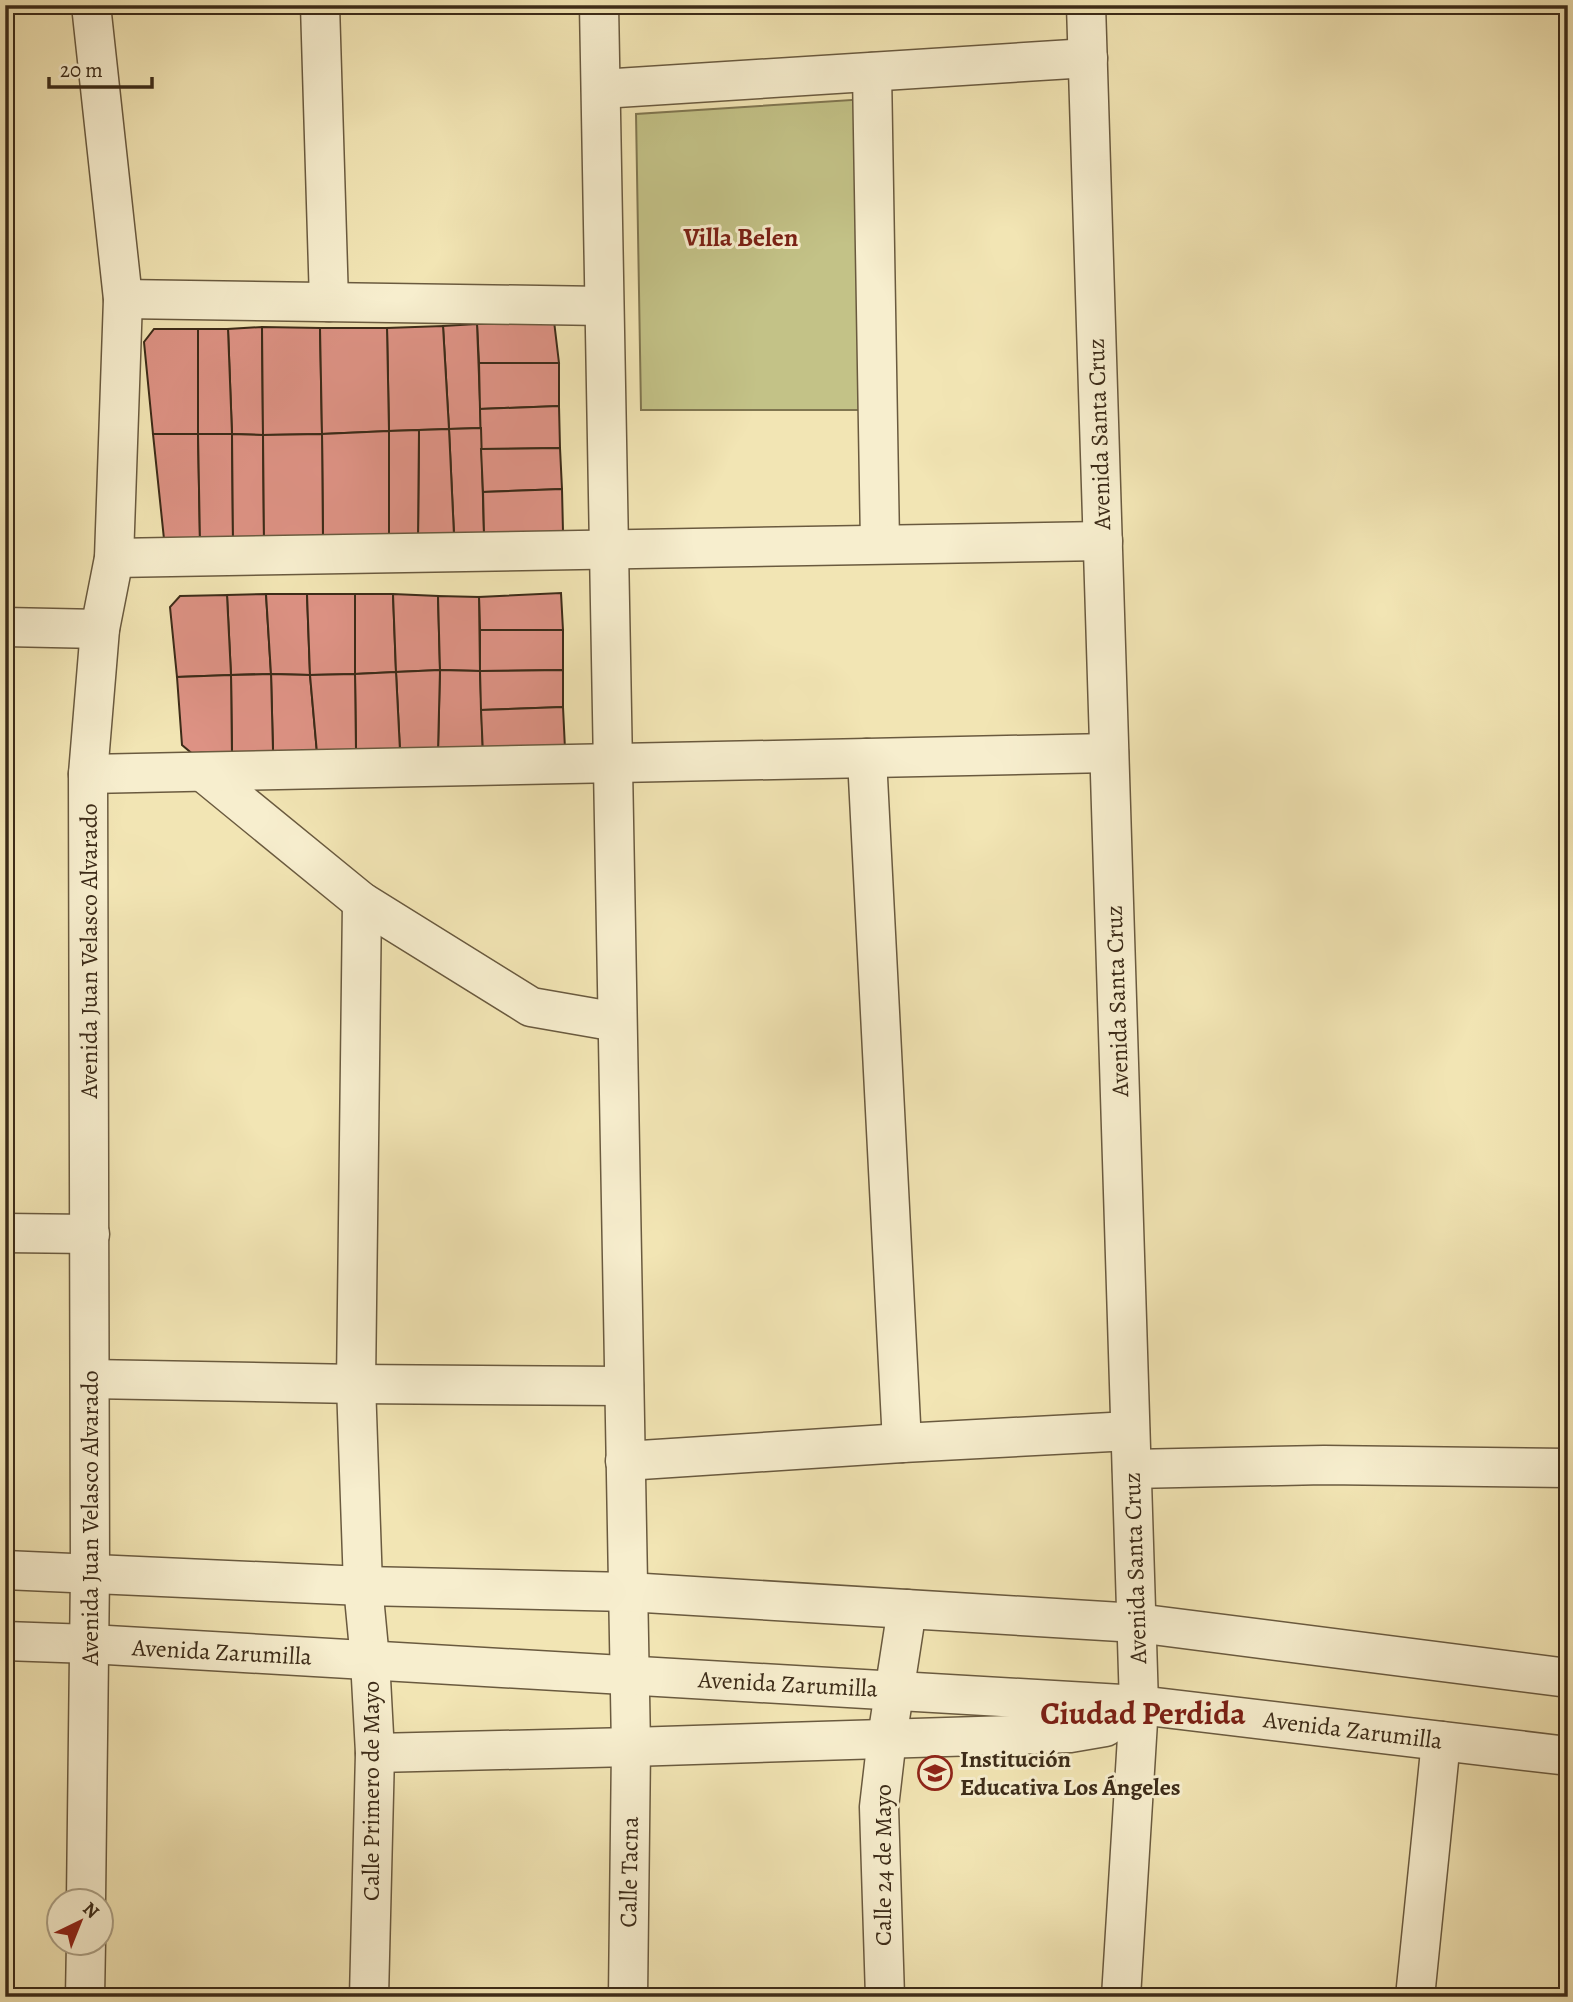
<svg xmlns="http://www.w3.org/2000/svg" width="1573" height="2002" viewBox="0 0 1573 2002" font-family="Alegreya,serif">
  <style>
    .green { fill: #c3c287; stroke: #807650; stroke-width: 2 }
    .building { fill: #dd9284; stroke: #3c2b18; stroke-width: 2 }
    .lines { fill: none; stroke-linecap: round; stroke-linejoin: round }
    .minor-casing { stroke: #6a5a3f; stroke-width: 41 }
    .minor { stroke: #f7eece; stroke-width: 38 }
    .labels { text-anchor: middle; stroke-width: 6; stroke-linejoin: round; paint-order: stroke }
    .street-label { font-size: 24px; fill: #3c2b18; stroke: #f7eece }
    .poi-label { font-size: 24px; font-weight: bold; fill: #3c2b18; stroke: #f7eece; text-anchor: start }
    .neighbourhood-label { font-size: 26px; font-weight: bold; fill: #7a1f14; stroke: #f7eece }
    .district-label { font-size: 32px; font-weight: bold; fill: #7a1f14; stroke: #f7eece }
  </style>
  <rect width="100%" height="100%" fill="#f2e5b4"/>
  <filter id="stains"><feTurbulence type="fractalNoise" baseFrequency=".00286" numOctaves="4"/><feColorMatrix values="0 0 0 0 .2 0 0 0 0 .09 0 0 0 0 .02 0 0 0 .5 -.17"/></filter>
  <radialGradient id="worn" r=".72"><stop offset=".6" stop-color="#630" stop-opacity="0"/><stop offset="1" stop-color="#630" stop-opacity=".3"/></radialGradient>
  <path class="green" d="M867,99L872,410H641L636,114Z"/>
  <g class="building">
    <path d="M554,321L559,363H479L477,324Z"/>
    <path d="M477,324L481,428L449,429L443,326Z"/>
    <path d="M443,326L449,429L389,431L387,328Z"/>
    <path d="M262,327L263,435L232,434L228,329Z"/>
    <path d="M262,327L320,328L322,434L263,435Z"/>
    <path d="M320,328H387L389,431L322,434Z"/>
    <path d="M154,329H198V434H153L144,342Z"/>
    <path d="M198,329H228L232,434H198Z"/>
    <path d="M479,363H559V406L480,409Z"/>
    <path d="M559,406L560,448L481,449L480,409Z"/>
    <path d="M481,428L484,533L454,535L449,429Z"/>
    <path d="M449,429L454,535L418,538L419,430Z"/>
    <path d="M419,430L418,538L389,536V431Z"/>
    <path d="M389,431V536L323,542L322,434Z"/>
    <path d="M153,434H198L200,542L164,539Z"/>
    <path d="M198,434H232L233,541L200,542Z"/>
    <path d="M232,434L263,435L264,540L233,541Z"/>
    <path d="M322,434L323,542L264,540L263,435Z"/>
    <path d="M560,448L562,489L483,492L481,449Z"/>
    <path d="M562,489L563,532L484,533L483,492Z"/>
    <path d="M561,593L563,630H480L479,597Z"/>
    <path d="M266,594L271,674L231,675L227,595Z"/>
    <path d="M266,594H307L310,675L271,674Z"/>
    <path d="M307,594H355V674L310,675Z"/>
    <path d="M355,594H393L396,672L355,674Z"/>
    <path d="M393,594L438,596L440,670L396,672Z"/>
    <path d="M227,595L231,675L177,677L170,607L180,596Z"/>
    <path d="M438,596L479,597L480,671L440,670Z"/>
    <path d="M480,630H563V670L480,671Z"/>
    <path d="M440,670L480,671L483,754L438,751Z"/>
    <path d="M440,670L438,751H400L396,672Z"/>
    <path d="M563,670V707L481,710L480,671Z"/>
    <path d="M396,672L400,751L356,752L355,674Z"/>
    <path d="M271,674L310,675L317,753L273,751Z"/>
    <path d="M271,674L273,751L232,756L231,675Z"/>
    <path d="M355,674L356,752L317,753L310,675Z"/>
    <path d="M231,675L232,756H195L182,745L177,677Z"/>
    <path d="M563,707L565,749L483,754L481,710Z"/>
  </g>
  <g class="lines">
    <g class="minor-casing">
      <g id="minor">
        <path d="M320,5L329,302"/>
        <path d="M599,5L631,1747L628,1997"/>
        <path d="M1086,5L1139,1705L1121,1997"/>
        <path d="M872,72L880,544"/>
        <path d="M601,89L1088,58"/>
        <path d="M123,299L604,306"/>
        <path d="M114,558L1103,541"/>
        <path d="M5,627L100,629"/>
        <path d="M867,758L902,1443"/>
        <path d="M203,772L362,902L531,1007L617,1022"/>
        <path d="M88,774L1109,753"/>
        <path d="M362,902L356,1384L363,1586L370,1660L375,1753L369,1997"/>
        <path d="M5,1233L90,1234"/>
        <path d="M90,1379L356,1384L624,1386"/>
        <path d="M625,1461L902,1443L1130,1431"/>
        <path d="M1132,1469L1324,1465L1568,1468"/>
        <path d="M5,1570L363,1586L628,1592L1137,1623L1568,1678"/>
        <path d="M5,1641L90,1644L1139,1705L1568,1756"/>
        <path d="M375,1753L631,1747L1070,1733L1105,1727L1139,1705"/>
        <path d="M86,1900L90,1573L88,774L100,629L114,558L123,299L91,5"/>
        <path d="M85,1997L86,1942"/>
        <path d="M885,1997L879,1807L887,1738L907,1609"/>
        <path d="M1415,1997L1441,1741"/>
      </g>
    </g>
    <use href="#minor" class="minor"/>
  </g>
  <defs>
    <g id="school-ring" transform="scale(1.75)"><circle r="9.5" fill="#f7eece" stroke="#8f2418" stroke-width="1.5"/><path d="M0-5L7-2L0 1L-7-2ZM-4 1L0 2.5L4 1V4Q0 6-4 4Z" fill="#8f2418"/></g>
  </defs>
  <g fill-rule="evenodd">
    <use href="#school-ring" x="935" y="1773"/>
  </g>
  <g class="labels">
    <g class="street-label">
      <text transform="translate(1099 434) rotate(-92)" y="8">Avenida Santa Cruz</text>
      <text transform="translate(89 951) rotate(-90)" y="8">Avenida Juan Velasco Alvarado</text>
      <text transform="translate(1117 1001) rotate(-92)" y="8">Avenida Santa Cruz</text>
      <text transform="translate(90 1518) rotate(-90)" y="8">Avenida Juan Velasco Alvarado</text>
      <text transform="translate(1135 1568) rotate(-92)" y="8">Avenida Santa Cruz</text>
      <text transform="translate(222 1652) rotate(3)" y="8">Avenida Zarumilla</text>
      <text transform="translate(788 1684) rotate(3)" y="8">Avenida Zarumilla</text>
      <text transform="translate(1353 1730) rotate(7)" y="8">Avenida Zarumilla</text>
      <text transform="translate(371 1791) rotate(-90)" y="8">Calle Primero de Mayo</text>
      <text transform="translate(883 1865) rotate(-90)" y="8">Calle 24 de Mayo</text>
      <text transform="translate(629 1872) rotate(-89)" y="8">Calle Tacna</text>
    </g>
    <g class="poi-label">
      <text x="960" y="1767">Institución<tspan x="960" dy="28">Educativa Los Ángeles</tspan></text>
    </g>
    <g class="neighbourhood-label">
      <text x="741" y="246">Villa Belen</text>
    </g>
    <g class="district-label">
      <text x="1143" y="1724">Ciudad Perdida</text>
    </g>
  </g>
  <rect width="1573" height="2002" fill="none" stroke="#f2e5b4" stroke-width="28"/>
  <rect x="7" y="7" width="1559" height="1988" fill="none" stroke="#3c2b18" stroke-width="3.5"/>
  <rect x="14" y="14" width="1545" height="1974" fill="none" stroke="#3c2b18" stroke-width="2"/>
  <g transform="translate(80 1922) rotate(43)"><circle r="33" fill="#f7eece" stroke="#aca085" stroke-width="2"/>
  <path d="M0-5L12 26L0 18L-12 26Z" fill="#8f2418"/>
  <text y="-10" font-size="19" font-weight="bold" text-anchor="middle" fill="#3c2b18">N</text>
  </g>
  <path d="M49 77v10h103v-10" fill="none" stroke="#3c2b18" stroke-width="3.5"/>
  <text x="60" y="77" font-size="21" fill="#3c2b18" stroke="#f7eece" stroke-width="5" paint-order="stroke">20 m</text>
  <rect width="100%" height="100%" filter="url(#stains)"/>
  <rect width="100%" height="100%" fill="url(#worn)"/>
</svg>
